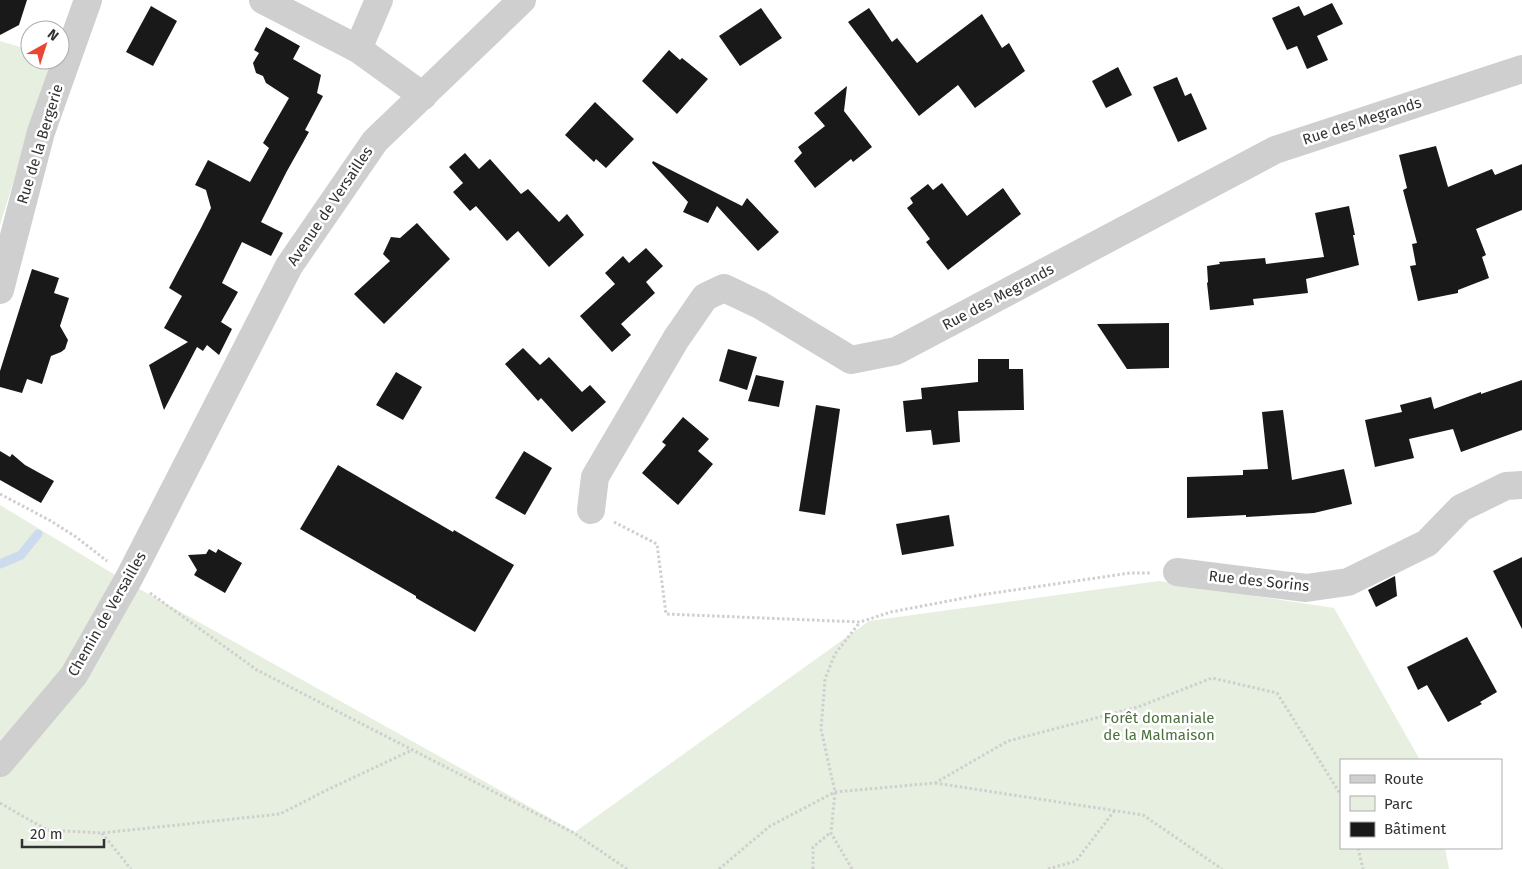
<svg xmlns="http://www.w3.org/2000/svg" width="1522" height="869" viewBox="0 0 1522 869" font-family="'Fira Sans',sans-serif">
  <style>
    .green { fill: #e6efe0 }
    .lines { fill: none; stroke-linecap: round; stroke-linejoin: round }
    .stream { stroke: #cddbee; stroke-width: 9 }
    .building { fill: #191919 }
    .path { stroke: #cfcfcf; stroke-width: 3; stroke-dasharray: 2.5 2.5; stroke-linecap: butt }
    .minor { stroke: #cfcfcf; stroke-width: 28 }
    .labels { text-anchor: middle; stroke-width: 5; stroke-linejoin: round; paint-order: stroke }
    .street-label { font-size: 15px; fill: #323232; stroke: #fff }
    .park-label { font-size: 15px; fill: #4c703d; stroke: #fff }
  </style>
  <rect width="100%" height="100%" fill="#fff"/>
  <g class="green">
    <path d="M0,41L30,50V60H55L22,154L0,225Z"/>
    <path d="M0,505L125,581L575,832L869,621L1159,581L1334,608L1420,760H1341V848H1445L1449,869H0Z"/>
  </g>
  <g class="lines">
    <path class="stream" d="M0,564L21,555L38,534"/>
  </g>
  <g class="building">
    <path d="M0,0H27L19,25L0,35Z"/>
    <path d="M1332,3L1343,24L1317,36L1328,60L1307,69L1297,46L1287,50L1272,18L1299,6L1304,16Z"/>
    <path d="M151,6L177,21L153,66L126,52Z"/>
    <path d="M761,8L782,38L740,66L719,36Z"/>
    <path d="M869,8L892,42L897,38L917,63L982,14L1002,48L1009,43L1025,71L975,108L958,85L919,116L848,22Z"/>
    <path d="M266,27L300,46L293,59L321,75L317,93L323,96L305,130L309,132L287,171L261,222L283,233L271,256L242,242L222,283L238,292L221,322L232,329L219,355L207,345L203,351L197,347L164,410L149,365L188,342L164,328L182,296L169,288L201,228L211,208L206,190L195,185L208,160L250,182L269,148L263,143L289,98L266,83L263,76L256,73L253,63L259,53L254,50Z"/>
    <path d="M669,50L680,60L682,58L708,79L677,114L642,81Z"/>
    <path d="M1118,67L1132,95L1106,108L1092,81Z"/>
    <path d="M1177,77L1185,96L1191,93L1207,129L1178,142L1153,87Z"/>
    <path d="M847,86L844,111L872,147L853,162L851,159L815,188L794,161L802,153L798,147L825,126L814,113Z"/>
    <path d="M595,102L634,139L606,168L596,159L594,162L565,135Z"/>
    <path d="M1436,146L1448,187L1492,169L1495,175L1522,164V210L1476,229L1486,255L1482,257L1489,278L1458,290V293L1418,301L1410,266L1416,265L1412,244L1417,243L1403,190L1407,188L1399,155Z"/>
    <path d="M465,153L479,169L490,159L521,194L528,189L559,222L567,214L584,235L549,267L518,231L507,241L476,206L470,211L453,192L463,183L449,167Z"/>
    <path d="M653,161L742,206L747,198L779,232L758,251L717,206L708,223L683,212L688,202L652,163Z"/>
    <path d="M942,183L967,216L1003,188L1021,214L948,270L926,242L930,239L907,208L913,203L910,198L928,184L933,190Z"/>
    <path d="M1349,206L1355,235H1353L1359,265L1306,279L1308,293L1253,299L1254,305L1210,310L1207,283L1208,282L1207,266L1220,264L1219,262L1265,258L1266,264L1324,257L1315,213Z"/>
    <path d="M417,223L450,259L384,324L354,294L390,261L383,254L391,237L400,238Z"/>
    <path d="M646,248L663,266L646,282L655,293L621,324L631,335L612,352L580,316L615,284L605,273L623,256L629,263Z"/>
    <path d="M32,269L59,278L54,293L69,298L60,326L68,340L65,349L61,352L51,356L42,384L27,379L22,393L0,387V371Z"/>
    <path d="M1169,323V368L1127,369L1097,324Z"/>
    <path d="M523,348L540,365L549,357L582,392L590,385L606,402L572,432L541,398L538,401L505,364Z"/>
    <path d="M728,349L757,357L747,390L719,381Z"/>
    <path d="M978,359H1009V369H1023L1024,410L958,411L960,442L933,445L931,430L906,432L903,401L922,399L921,388L978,382Z"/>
    <path d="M396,372L422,387L403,420L376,405Z"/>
    <path d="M756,375L784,381L779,407L748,401Z"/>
    <path d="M1522,380V430L1461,452L1453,429L1409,439L1414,458L1375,467L1365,420L1402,412L1400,405L1431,397L1434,409L1481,392V394Z"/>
    <path d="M816,405L840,409L825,515L799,511Z"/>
    <path d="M1283,410L1292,480L1344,469L1352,504L1314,513L1246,517V515L1187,518V477L1243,475V470L1268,469L1262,412Z"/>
    <path d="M683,417L709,439L698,451L713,464L678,505L642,473L666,445L662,442Z"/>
    <path d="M0,451L10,457L12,454L25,465L54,481L41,503L0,480Z"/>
    <path d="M524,451L552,468L525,515L495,498Z"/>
    <path d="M338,465L453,532L454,530L514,565L475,632L416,598V596L300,529Z"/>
    <path d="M949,515L954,546L902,555L896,524Z"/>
    <path d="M209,549L216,553L218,549L242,563L225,593L194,575L197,570L188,555L206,554Z"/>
    <path d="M1522,557V629L1493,571Z"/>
    <path d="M1395,576L1397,596L1376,607L1368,590Z"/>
    <path d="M1467,637L1497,692L1480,702L1482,704L1448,722L1427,685L1418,690L1407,667Z"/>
  </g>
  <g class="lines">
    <g class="path">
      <path d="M0,494L51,521L76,537L107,561"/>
      <path d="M614,522L657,544L666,614L860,622L891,612L980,595L1130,573H1150"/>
      <path d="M150,593L257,670L574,833L627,869"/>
      <path d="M935,783L1143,815L1222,869"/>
      <path d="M0,803L47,830L102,833L280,814L327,790L412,750"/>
      <path d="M102,833L131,869"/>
      <path d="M1358,848L1363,869"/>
      <path d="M719,869L770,826L835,792L935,783L1008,741L1138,707L1212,678L1277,693L1341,795"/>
      <path d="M813,869V847L830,833"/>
      <path d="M852,869L831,833L835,792L821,729L825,679L835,654L860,622"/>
      <path d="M1048,869L1076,861L1115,810"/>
    </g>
    <g class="minor">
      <path d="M263,0L358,49L423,96"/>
      <path d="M358,49L379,0"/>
      <path d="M0,290L41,132L88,0"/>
      <path d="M591,510L595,477L676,339L705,297L724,288L760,305L851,360L896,351L1275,150L1522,69"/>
      <path d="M1177,572L1306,588L1348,582L1427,543L1461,508L1506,486L1522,485"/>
      <path d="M0,763L74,675L129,578L289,266L375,141L522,0"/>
    </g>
  </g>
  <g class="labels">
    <g class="street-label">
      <text transform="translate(1362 121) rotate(-18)" y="5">Rue des Megrands</text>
      <text transform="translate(40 144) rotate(-73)" y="5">Rue de la Bergerie</text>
      <text transform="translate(330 206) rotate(-56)" y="5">Avenue de Versailles</text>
      <text transform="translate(998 297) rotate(-28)" y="5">Rue des Megrands</text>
      <text transform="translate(1259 581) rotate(6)" y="5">Rue des Sorins</text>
      <text transform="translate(107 614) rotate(-60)" y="5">Chemin de Versailles</text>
    </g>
    <g class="park-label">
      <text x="1159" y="723">Forêt domaniale<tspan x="1159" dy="17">de la Malmaison</tspan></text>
    </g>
  </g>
  <rect x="1340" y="759" width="162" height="90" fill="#ffffff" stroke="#adadad"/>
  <rect x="1350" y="775" width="25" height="8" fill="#cfcfcf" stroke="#adadad"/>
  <text x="1384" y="784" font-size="15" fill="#323232">Route</text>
  <rect x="1350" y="796" width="25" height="15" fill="#e6efe0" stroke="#adadad"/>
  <text x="1384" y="809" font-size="15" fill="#323232">Parc</text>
  <rect x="1350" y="822" width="25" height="15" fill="#191919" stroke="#adadad"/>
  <text x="1384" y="834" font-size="15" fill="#323232">Bâtiment</text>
  <g transform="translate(45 45) rotate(39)"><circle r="24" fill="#ffffff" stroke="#adadad"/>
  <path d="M0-4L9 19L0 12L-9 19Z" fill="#e94634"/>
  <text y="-8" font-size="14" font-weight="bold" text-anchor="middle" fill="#323232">N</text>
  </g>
  <path d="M22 839v8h82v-8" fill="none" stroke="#323232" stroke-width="2.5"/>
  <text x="30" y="839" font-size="15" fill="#323232" stroke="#ffffff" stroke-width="4" paint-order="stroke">20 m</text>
</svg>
